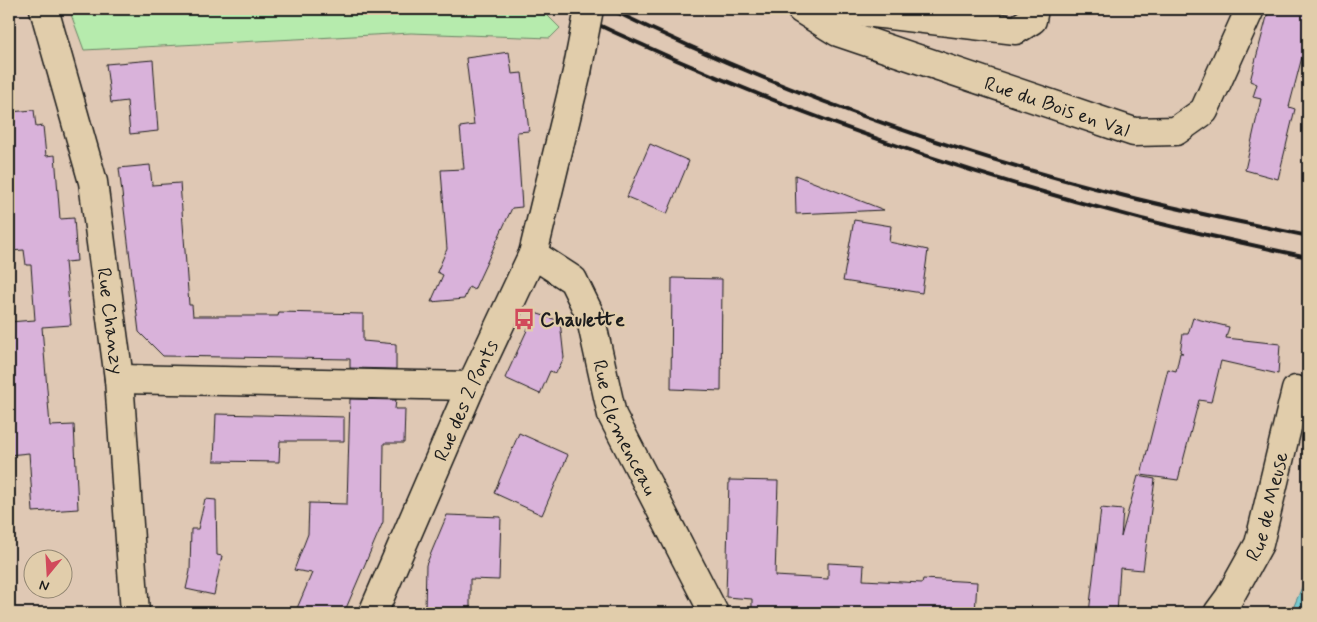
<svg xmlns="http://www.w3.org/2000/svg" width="1317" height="622" viewBox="0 0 1317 622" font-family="Mynerve,sans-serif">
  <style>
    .green { fill: #b6ebad; stroke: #698464 }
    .water { fill: #77c8cf; stroke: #538387 }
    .building { fill: #d9b2da; stroke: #1c1c1c }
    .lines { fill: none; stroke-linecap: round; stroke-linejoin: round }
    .minor-casing { stroke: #1c1c1c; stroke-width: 31 }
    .minor { stroke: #e1cdab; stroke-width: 28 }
    .rail { stroke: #1c1c1c; stroke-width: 4 }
    .minor-bridge-casing { stroke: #1c1c1c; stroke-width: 31; stroke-linecap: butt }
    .minor-bridge { stroke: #e1cdab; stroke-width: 28 }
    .labels { text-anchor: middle; stroke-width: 4.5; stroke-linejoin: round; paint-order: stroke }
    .street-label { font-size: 20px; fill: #1c1c1c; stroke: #e1cdab }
    .poi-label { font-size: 20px; font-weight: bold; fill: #1c1c1c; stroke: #e1cdab; text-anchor: start }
  </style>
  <rect width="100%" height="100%" fill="#dfc8b4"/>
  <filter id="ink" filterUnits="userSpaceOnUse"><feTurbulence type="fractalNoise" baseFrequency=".02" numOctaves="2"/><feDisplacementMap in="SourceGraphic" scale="10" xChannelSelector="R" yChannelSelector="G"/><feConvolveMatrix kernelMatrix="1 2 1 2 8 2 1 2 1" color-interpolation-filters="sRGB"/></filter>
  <g filter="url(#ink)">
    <path class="green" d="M69,9H535L546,14L560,28L550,38L411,33L84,50Z"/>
    <path class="water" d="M1308,573V613H1291Z"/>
    <g class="building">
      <path d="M1269,9H1308V34L1289,107L1295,109L1278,179L1245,170L1261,99L1253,97L1257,84L1250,81Z"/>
      <path d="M509,52L512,74L522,73L529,131L517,132L522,207L512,208L474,290L469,287L464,299L431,302L443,275L437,272L447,249L441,170L464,169L460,127L474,125L466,58Z"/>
      <path d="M153,60L158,131L130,134L127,101L111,103L106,64Z"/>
      <path d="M34,110L36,127L43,126L46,156L55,155L60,219L74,218L77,261L65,262L71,325L42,327L50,426L74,425L78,509L33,512L29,453L9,455V322L35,320L31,265H26L24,250L9,251V112Z"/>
      <path d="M650,144L689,161L667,214L627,197Z"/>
      <path d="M150,165L152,185L180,183L189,305H192L193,316H278L279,312L363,314V341L396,344V369L350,368V359L163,356L139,332L119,168Z"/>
      <path d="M795,175L884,210L796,214Z"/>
      <path d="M854,220L891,226L889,242L928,250L922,293L843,281Z"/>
      <path d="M672,278L722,279L721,391L671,389Z"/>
      <path d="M535,313L560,321L564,358L556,373L550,371L540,394L505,378Z"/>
      <path d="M1193,318L1229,327L1226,338L1280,344L1278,374L1221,361L1211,402L1199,400L1178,480L1141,475L1168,369L1176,371L1180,353H1183L1180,352L1183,334H1188Z"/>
      <path d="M350,399L396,400L395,409H405L404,443H384L383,522L344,613H295L312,573L294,570L308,534L309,503L347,504Z"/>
      <path d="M216,414L344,417V441H280L279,462L214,461Z"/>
      <path d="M519,433L568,455L542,515L494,493Z"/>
      <path d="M1138,476L1155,479L1143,570L1120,568L1117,613H1089L1101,508L1123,510L1121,537Z"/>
      <path d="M729,480L778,481L775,576L828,579V563L864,565L863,580L922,583L923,579L977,582L975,613H752V599L726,597Z"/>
      <path d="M205,499L216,500L217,555L222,556L214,595L186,589L190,571L191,529H198Z"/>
      <path d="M447,515L501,517L499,580L470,579V611L425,610L426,565Z"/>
    </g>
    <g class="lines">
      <g class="minor-casing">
        <g id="minor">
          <path id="s1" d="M44,9L93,182L119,379L135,613"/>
          <path id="s2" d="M801,9L838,32L1134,132L1176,131L1204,111L1250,9"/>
          <path d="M840,9L1016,30L1032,20L1034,9"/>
          <path id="s3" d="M533,254L573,280L590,315L612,415L714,613"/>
          <path d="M119,379L471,386"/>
          <path id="s4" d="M373,613L471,386L533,254L577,72"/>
          <path id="s5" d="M1218,613L1229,598L1259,544L1296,390"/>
        </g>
      </g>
      <use href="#minor" class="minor"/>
      <g class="rail">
        <path d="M565,9C806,125 1047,204 1308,257"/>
        <path d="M610,9C768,86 936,147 1106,191C1172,209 1241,222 1308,236"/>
      </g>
      <g class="minor-bridge-casing">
        <path id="minor-bridge" d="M577,72L589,9"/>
      </g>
      <use href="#minor-bridge" class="minor-bridge"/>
    </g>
  </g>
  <defs>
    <g id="bus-bare" transform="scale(1.725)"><path d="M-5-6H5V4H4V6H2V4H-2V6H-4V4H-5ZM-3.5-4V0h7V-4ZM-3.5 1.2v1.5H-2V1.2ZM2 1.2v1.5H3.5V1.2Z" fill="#d1495b" stroke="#e1cdab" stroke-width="2.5" paint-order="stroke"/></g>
  </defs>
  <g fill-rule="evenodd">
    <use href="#bus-bare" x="524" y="319"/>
  </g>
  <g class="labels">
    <g class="street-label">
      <text dy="7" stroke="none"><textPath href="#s2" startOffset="275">Rue du Bois en Val</textPath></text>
      <text dy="7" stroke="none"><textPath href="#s1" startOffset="320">Rue Chanzy</textPath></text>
      <text dy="7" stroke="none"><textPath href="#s4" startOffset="232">Rue des 2 Ponts</textPath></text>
      <text dy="7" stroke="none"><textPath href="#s3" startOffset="205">Rue Clemenceau</textPath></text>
      <text dy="7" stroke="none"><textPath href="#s5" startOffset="119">Rue de Meuse</textPath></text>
    </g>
    <g class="poi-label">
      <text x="540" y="326">Chaulette</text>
    </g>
  </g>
  <rect width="1317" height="622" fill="none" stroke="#e1cdab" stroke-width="30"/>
  <rect x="15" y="15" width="1287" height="592" fill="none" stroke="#1c1c1c" stroke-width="2" filter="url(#ink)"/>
  <g transform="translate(48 574) rotate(198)"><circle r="24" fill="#e1cdab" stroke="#928672"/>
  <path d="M0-4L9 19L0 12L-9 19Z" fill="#d1495b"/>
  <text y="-8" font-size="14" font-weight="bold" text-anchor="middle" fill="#1c1c1c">N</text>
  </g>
</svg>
